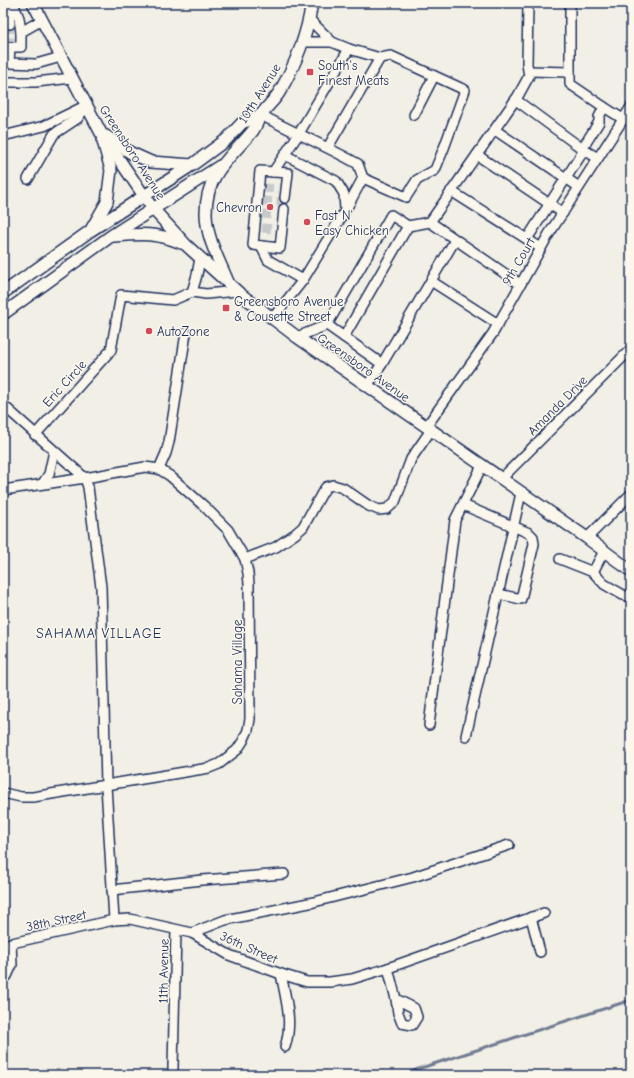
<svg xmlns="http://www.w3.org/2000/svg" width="634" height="1078" viewBox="0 0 634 1078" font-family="'Comic Neue',sans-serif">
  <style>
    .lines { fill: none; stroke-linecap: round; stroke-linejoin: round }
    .stream { stroke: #707b93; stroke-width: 3 }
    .minor-tunnel { stroke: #c7c9cb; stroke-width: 9; stroke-dasharray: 9 4.5; stroke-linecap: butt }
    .minor-casing { stroke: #1b2f5e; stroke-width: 12 }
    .major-casing { stroke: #1b2f5e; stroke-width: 14 }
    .minor { stroke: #fbf7ec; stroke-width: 9 }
    .major { stroke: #fbf7ec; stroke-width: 11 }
    .poi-dot { fill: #d1495b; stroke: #fbf7ec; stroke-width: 1.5 }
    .labels { text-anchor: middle; stroke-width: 3; stroke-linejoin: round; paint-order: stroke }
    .poi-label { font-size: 13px; fill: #1b2f5e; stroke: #fbf7ec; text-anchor: start }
    .street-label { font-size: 13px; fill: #1b2f5e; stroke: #fbf7ec }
    .neighbourhood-label { font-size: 14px; letter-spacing: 1px; fill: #1b2f5e; stroke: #fbf7ec }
  </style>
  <rect width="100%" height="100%" fill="#f2efe6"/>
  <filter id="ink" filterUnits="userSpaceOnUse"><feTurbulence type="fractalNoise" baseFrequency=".025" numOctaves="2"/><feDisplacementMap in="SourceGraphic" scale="8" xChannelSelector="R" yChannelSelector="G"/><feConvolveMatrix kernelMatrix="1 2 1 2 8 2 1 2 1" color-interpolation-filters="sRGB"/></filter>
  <g filter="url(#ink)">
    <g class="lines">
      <path class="stream" d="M404,1075L421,1068L631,1000"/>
      <g class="minor-tunnel">
        <path d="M10,24V42"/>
        <path d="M264,188L278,189"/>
        <path d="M263,201L285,202"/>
        <path d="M262,214L275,215"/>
        <path d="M262,228L274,229"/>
      </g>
      <g class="minor-casing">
        <g id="minor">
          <path d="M13,3L19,18L21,32"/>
          <path d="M570,3V84L604,107L599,117V122L582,149"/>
          <path d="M8,4L10,24"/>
          <path d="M309,19L332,42"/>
          <path d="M42,20L21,32V47H10L9,63L36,64L61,57"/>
          <path d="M303,42H332L349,49L380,58L328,147"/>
          <path d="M529,71L570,72"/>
          <path d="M3,82H36L72,78"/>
          <path d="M516,100L584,150"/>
          <path d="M604,107L623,119"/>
          <path d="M261,115C293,132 326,146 358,164L363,178L406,197L417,180L435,170L444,148L465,90L391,56L380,58"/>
          <path d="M414,115L434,76"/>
          <path d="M495,130L579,187"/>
          <path d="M3,136L44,126L85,106"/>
          <path d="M285,155L336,181L344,194L345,210"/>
          <path d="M477,155L563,213"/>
          <path d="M273,172L298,135L349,49"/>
          <path d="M28,179L54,134L78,118L87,105"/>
          <path d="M451,191L541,248"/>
          <path d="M284,209L280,248L253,245L260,171L288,173L285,198"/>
          <path d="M430,222L520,284"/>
          <path d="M408,226L430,222L518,96L529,76L527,64L528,3"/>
          <path d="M527,239L584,150L598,158"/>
          <path d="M261,246L268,260L303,280"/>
          <path d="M431,281L498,324"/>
          <path d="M192,292L197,275L200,258"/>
          <path d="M272,319L303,280L345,211L363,178"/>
          <path d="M327,325L382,364L367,386"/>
          <path d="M297,337L327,325L391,215L408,226L344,337"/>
          <path d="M382,364L455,240"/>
          <path d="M3,405L85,478L88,487L101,587L106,785L114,920"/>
          <path d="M426,427L493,333L549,234L631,107"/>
          <path d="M35,435L111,350L121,295L173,300L192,292L206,294L237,291"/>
          <path d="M159,469L166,453L169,442L186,333"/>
          <path d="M501,479L631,349"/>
          <path d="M43,483L49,474L54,451"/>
          <path d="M3,490L85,478L145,467L159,469L170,476L204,506L228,530L245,559L248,573L249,584L250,719L248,730L243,741L237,750L219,764L209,768L33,797H21L3,793"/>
          <path d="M463,505L529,533L533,537L534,544L521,599L498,594"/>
          <path d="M587,538L631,494"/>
          <path d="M245,559L276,547L295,534L303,527L322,493L326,487L333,485L343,488L369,506L379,510L387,509L395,502L411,459L431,430"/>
          <path d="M560,559L593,572L604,584L623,595L631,597"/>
          <path d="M593,572L604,551"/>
          <path d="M429,725L455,520L482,466"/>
          <path d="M466,736L521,493"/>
          <path d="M112,890L202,880L284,874"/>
          <path d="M531,917L540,952"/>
          <path d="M192,933L225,920L314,902L413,877L509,845"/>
          <path d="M3,945L114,920L130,919L192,933L229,955L281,974L307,982H330L352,979L388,968L544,913"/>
          <path d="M388,968L396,999"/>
          <path d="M281,974C286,1000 293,1022 285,1047"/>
          <path d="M3,978L7,976L12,965L11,943"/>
          <path d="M396,999L414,1008L417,1017L412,1025L402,1023L398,1013Z"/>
          <path d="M173,1069L176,930"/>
        </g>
      </g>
      <g class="major-casing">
        <g id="major">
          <path d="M33,3L101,133L153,209L186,245L239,293L297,337L587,538L631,571"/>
          <path d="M106,136L131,153L151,162L192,165"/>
          <path d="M92,228L107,202L111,170L103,141"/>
          <path d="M114,236C139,234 157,232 181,243"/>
          <path d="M228,282C219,260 206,237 206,213C206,174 229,159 251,133C256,128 257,121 261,115C267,106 275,100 280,91C296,64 307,34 312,3"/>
          <path d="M3,293L90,231L192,165L226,140L242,123L261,115"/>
          <path d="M3,314L111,236L220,166"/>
        </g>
      </g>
      <use href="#minor" class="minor"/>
      <use href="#major" class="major"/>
    </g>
  </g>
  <g class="poi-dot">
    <rect x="306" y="68" width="8" height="8" rx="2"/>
    <circle cx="270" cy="207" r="4"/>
    <circle cx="307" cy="222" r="4"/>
    <rect x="222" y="304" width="8" height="8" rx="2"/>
    <circle cx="149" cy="331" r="4"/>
  </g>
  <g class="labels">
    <g class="poi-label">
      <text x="318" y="70">South's<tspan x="318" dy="15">Finest Meats</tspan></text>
      <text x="262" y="212" text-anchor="end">Chevron</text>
      <text x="315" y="220">Fast N'<tspan x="315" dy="15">Easy Chicken</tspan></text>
      <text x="234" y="306">Greensboro Avenue<tspan x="234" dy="15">&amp; Cousette Street</tspan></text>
      <text x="157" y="336">AutoZone</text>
    </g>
    <g class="street-label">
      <text transform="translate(259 93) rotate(-58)" y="5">10th Avenue</text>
      <text transform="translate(133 152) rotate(57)" y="5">Greensboro Avenue</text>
      <text transform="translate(518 261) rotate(-60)" y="5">9th Court</text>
      <text transform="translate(364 367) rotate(35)" y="5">Greensboro Avenue</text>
      <text transform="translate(64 383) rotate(-48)" y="5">Eric Circle</text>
      <text transform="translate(557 405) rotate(-45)" y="5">Amanda Drive</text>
      <text transform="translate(237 662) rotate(-90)" y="5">Sahama Village</text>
      <text transform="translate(56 920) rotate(-12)" y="5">38th Street</text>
      <text transform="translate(249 947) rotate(24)" y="5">36th Street</text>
      <text transform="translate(163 971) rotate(-89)" y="5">11th Avenue</text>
    </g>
    <g class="neighbourhood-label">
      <text x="99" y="638">SAHAMA VILLAGE</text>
    </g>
  </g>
  <rect width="634" height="1078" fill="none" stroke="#fbf7ec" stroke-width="16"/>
  <rect x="8" y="8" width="618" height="1062" fill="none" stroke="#1b2f5e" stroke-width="1.5" filter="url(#ink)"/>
</svg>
